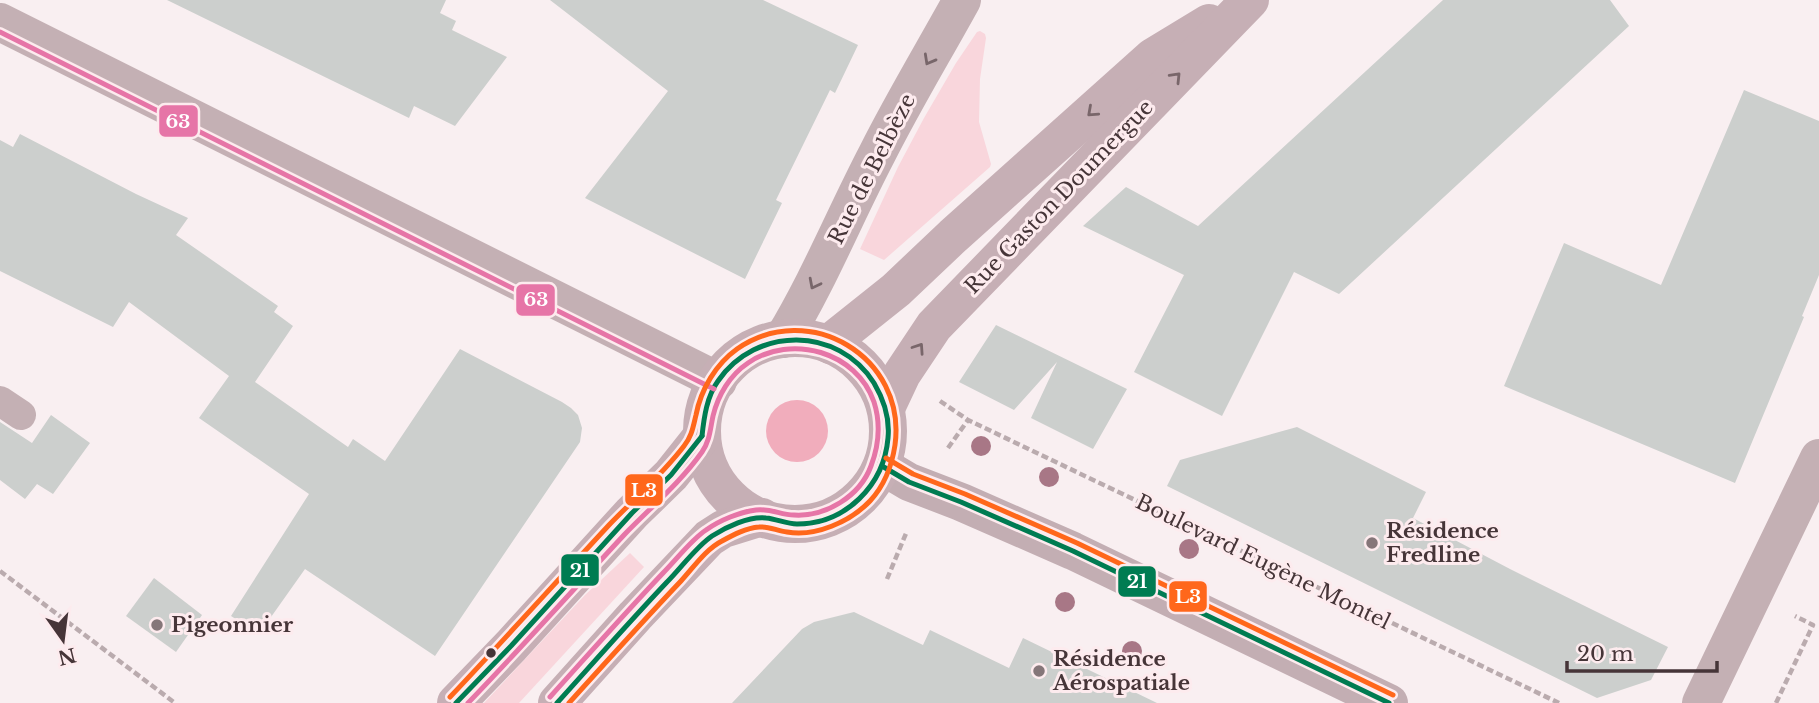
<svg xmlns="http://www.w3.org/2000/svg" width="1819" height="703" viewBox="0 0 1819 703" font-family="'Libre Baskerville',serif">
  <style>
    .green { fill: #f9d6dc }
    .water { fill: #f1adbc }
    .building { fill: #cccfcd }
    .lines { fill: none; stroke-linecap: round; stroke-linejoin: round }
    .path { stroke: #baabae; stroke-width: 4.5; stroke-dasharray: 7 3.5; stroke-linecap: butt }
    .service { stroke: #c4b0b4; stroke-width: 30 }
    .minor { stroke: #c4b0b4; stroke-width: 38 }
    .secondary { stroke: #c3aeb3; stroke-width: 38 }
    .primary { stroke: #c6afb5; stroke-width: 38 }
    .bus-1-casing { stroke: #fdebee; stroke-width: 10 }
    .bus-2-casing { stroke: #fdebee; stroke-width: 10 }
    .bus-3-casing { stroke: #fdebee; stroke-width: 10 }
    .bus-1 { stroke: #007c52; stroke-width: 5 }
    .bus-2 { stroke: #e675a7; stroke-width: 5 }
    .bus-3 { stroke: #ff671b; stroke-width: 5 }
    .tree { fill: #a87786 }
    .oneway { stroke: #78666a }
    .oneway2 { stroke: #79666a }
    .poi-dot { fill: #857679; stroke: #fdebee; stroke-width: 2.5 }
    .bus-dot { fill: #463538; stroke: #fdebee; stroke-width: 2.5 }
    .labels { text-anchor: middle; stroke-width: 6; stroke-linejoin: round; paint-order: stroke }
    .street-label { font-size: 21px; fill: #463538; stroke: #fdebee }
    .poi-label { font-size: 21px; font-weight: bold; fill: #463538; stroke: #fdebee; text-anchor: start }
    .line-badge { stroke: #fdebee; stroke-width: 2.5 }
    .badge-label { font-size: 19px; text-anchor: middle; font-weight: bold; fill: #fff }
  </style>
  <rect width="100%" height="100%" fill="#f9eff1"/>
  <g class="green">
    <path d="M980,31L985,34L986,38L980,79L979,122L991,164L990,167L884,260L860,249L898,167L924,118L956,63L977,32Z"/>
    <path d="M630,553L644,567L519,703H484L585,595Z"/>
  </g>
  <circle class="water" cx="797" cy="431" r="31"/>
  <g class="building">
    <path d="M167,0H446L440,13L456,21L452,30L507,57L455,126L414,106L409,118Z"/>
    <path d="M550,0H763L858,45L835,93L830,90L776,200L782,203L745,279L585,198L668,91Z"/>
    <path d="M1443,0H1610L1629,26L1339,294L1294,272L1222,416L1134,372L1184,275L1083,226L1126,187L1198,226Z"/>
    <path d="M1744,90L1819,121V275L1802,316L1804,317L1735,483L1504,386L1564,243L1661,285Z"/>
    <path d="M20,134L136,194L188,218L176,235L278,306L274,312L293,326L255,382L348,447L353,439L385,461L460,349L562,402L571,408L578,415L582,428L580,442L435,656L305,569L259,634L231,616L309,494L199,418L229,376L129,302L113,327L0,271V140L13,147Z"/>
    <path d="M996,325L1127,389L1093,449L1031,418L1057,362L1014,410L959,382Z"/>
    <path d="M51,415L90,443L53,494L37,484L25,499L0,480V422L32,443Z"/>
    <path d="M1297,427L1426,492L1413,518L1510,569L1668,647L1651,680L1597,698L1167,486L1180,460Z"/>
    <path d="M154,578L202,615L176,652L126,616Z"/>
    <path d="M854,612L923,645L930,630L1009,668L1023,638L1157,703H732L802,629L814,622Z"/>
  </g>
  <g class="lines">
    <g class="path">
      <path d="M940,401L968,420L1559,703"/>
      <path d="M948,448L968,420"/>
      <path d="M0,571L175,703"/>
      <path d="M887,579L907,531"/>
      <path d="M1776,703L1813,625L1795,616"/>
    </g>
    <path class="service" d="M0,401L21,415"/>
    <g class="minor">
      <path d="M0,22L718,381"/>
      <path d="M783,339C819,280 845,215 877,154C903,102 934,51 962,0"/>
      <path d="M1701,703L1819,458"/>
    </g>
    <path class="secondary" d="M882,466L909,482L961,502L1073,551L1389,703"/>
    <g class="primary">
      <circle cx="795" cy="431" r="93"/>
      <path d="M830,345L837,337L896,290L953,236L1153,57L1209,23"/>
      <path d="M886,408L902,374L934,326L1250,0"/>
      <path d="M456,703L511,646L632,513L671,475L702,436"/>
      <path d="M557,703L635,616L709,538L723,529L762,517"/>
    </g>
    <g class="bus-1-casing">
      <g id="bus-1">
        <path d="M882,466L909,482L961,502L1073,551L1389,703"/>
        <path d="M456,703L511,646L632,513L671,475L702,436"/>
        <path d="M557,703C594,662 630,621 667,582C680,569 697,546 712,536C726,527 749,516 766,518C777,519 786,524 797,524C846,524 884,485 888,438C890,418 884,400 874,383C838,326 756,326 718,381C707,396 704,417 702,436"/>
      </g>
    </g>
    <g class="bus-2-casing">
      <g id="bus-2">
        <path d="M0,32L714,389"/>
        <path d="M468,703C521,648 572,591 624,535C650,508 680,483 702,452C710,440 710,430 713,416C718,395 730,375 748,363C791,333 857,352 874,402C881,424 879,445 871,466C860,496 826,517 794,515C781,515 770,508 756,510C740,512 720,520 706,530C691,540 677,559 664,572C625,613 588,655 550,697"/>
      </g>
    </g>
    <g class="bus-3-casing">
      <g id="bus-3">
        <path d="M886,458L913,474L965,494L1077,543L1393,695"/>
        <path d="M450,697C504,640 556,582 609,525C634,499 662,475 684,446C692,436 693,427 696,415C701,389 716,364 737,349C809,299 907,357 895,445C892,465 884,486 870,501C850,522 815,537 787,532C777,531 769,526 759,527C746,528 733,535 722,541C706,549 693,568 681,581C643,621 606,662 569,703"/>
      </g>
    </g>
    <use href="#bus-1" class="bus-1"/>
    <use href="#bus-2" class="bus-2"/>
    <use href="#bus-3" class="bus-3"/>
  </g>
  <g class="tree">
    <circle cx="981" cy="446" r="10"/>
    <circle cx="1049" cy="477" r="10"/>
    <circle cx="1189" cy="549" r="10"/>
    <circle cx="1065" cy="602" r="10"/>
    <circle cx="1132" cy="651" r="10"/>
  </g>
  <defs><path id="oneway-chevron" d="M-2-3.5L2.5 0L-2 3.5" fill="none" stroke-width="1.6" stroke-linecap="round" stroke-linejoin="round" transform="scale(1.75)"/></defs>
  <g class="oneway">
    <use href="#oneway-chevron" transform="translate(929 60) rotate(119)"/>
    <use href="#oneway-chevron" transform="translate(814 284) rotate(117)"/>
  </g>
  <g class="oneway2">
    <use href="#oneway-chevron" transform="translate(1176 77) rotate(-46)"/>
    <use href="#oneway-chevron" transform="translate(1092 112) rotate(138)"/>
    <use href="#oneway-chevron" transform="translate(919 348) rotate(-56)"/>
  </g>
  <g class="poi-dot">
    <circle cx="1372" cy="543" r="7"/>
    <circle cx="157" cy="625" r="7"/>
    <circle cx="1039" cy="671" r="7"/>
  </g>
  <circle class="bus-dot" cx="491" cy="653" r="6"/>
  <g class="labels">
    <g class="street-label">
      <text transform="translate(872 169) rotate(-63)" y="7">Rue de Belbèze</text>
      <text transform="translate(1059 197) rotate(-46)" y="7">Rue Gaston Doumergue</text>
      <text transform="translate(1263 562) rotate(26)" y="7">Boulevard Eugène Montel</text>
    </g>
    <g class="poi-label">
      <text x="1386" y="538">Résidence<tspan x="1386" dy="24">Fredline</tspan></text>
      <text x="171" y="632">Pigeonnier</text>
      <text x="1053" y="666">Résidence<tspan x="1053" dy="24">Aérospatiale</tspan></text>
    </g>
  </g>
  <g class="line-badge">
    <rect x="158" y="104" width="41" height="34" rx="7" fill="#e675a7"/>
    <rect x="515" y="283" width="41" height="34" rx="7" fill="#e675a7"/>
    <rect x="624" y="473" width="40" height="34" rx="7" fill="#ff671b"/>
    <rect x="560" y="553" width="40" height="34" rx="7" fill="#007c52"/>
    <rect x="1117" y="565" width="40" height="33" rx="7" fill="#007c52"/>
    <rect x="1168" y="580" width="40" height="33" rx="7" fill="#ff671b"/>
  </g>
  <g class="badge-label">
    <text x="178" y="128">63</text>
    <text x="536" y="306">63</text>
    <text x="644" y="497">L3</text>
    <text x="580" y="577">21</text>
    <text x="1137" y="588">21</text>
    <text x="1188" y="603">L3</text>
  </g>
  <g transform="translate(63 640) rotate(166)" stroke="#fdebee" stroke-width="5" paint-order="stroke">
  <path d="M0-5L12 26L0 18L-12 26Z" fill="#463538"/>
  <text y="-10" font-size="19" font-weight="bold" text-anchor="middle" fill="#463538">N</text>
  </g>
  <path d="M1567 661v10h150v-10" fill="none" stroke="#463538" stroke-width="3.5"/>
  <text x="1577" y="661" font-size="21" fill="#463538" stroke="#fdebee" stroke-width="5" paint-order="stroke">20 m</text>
</svg>
